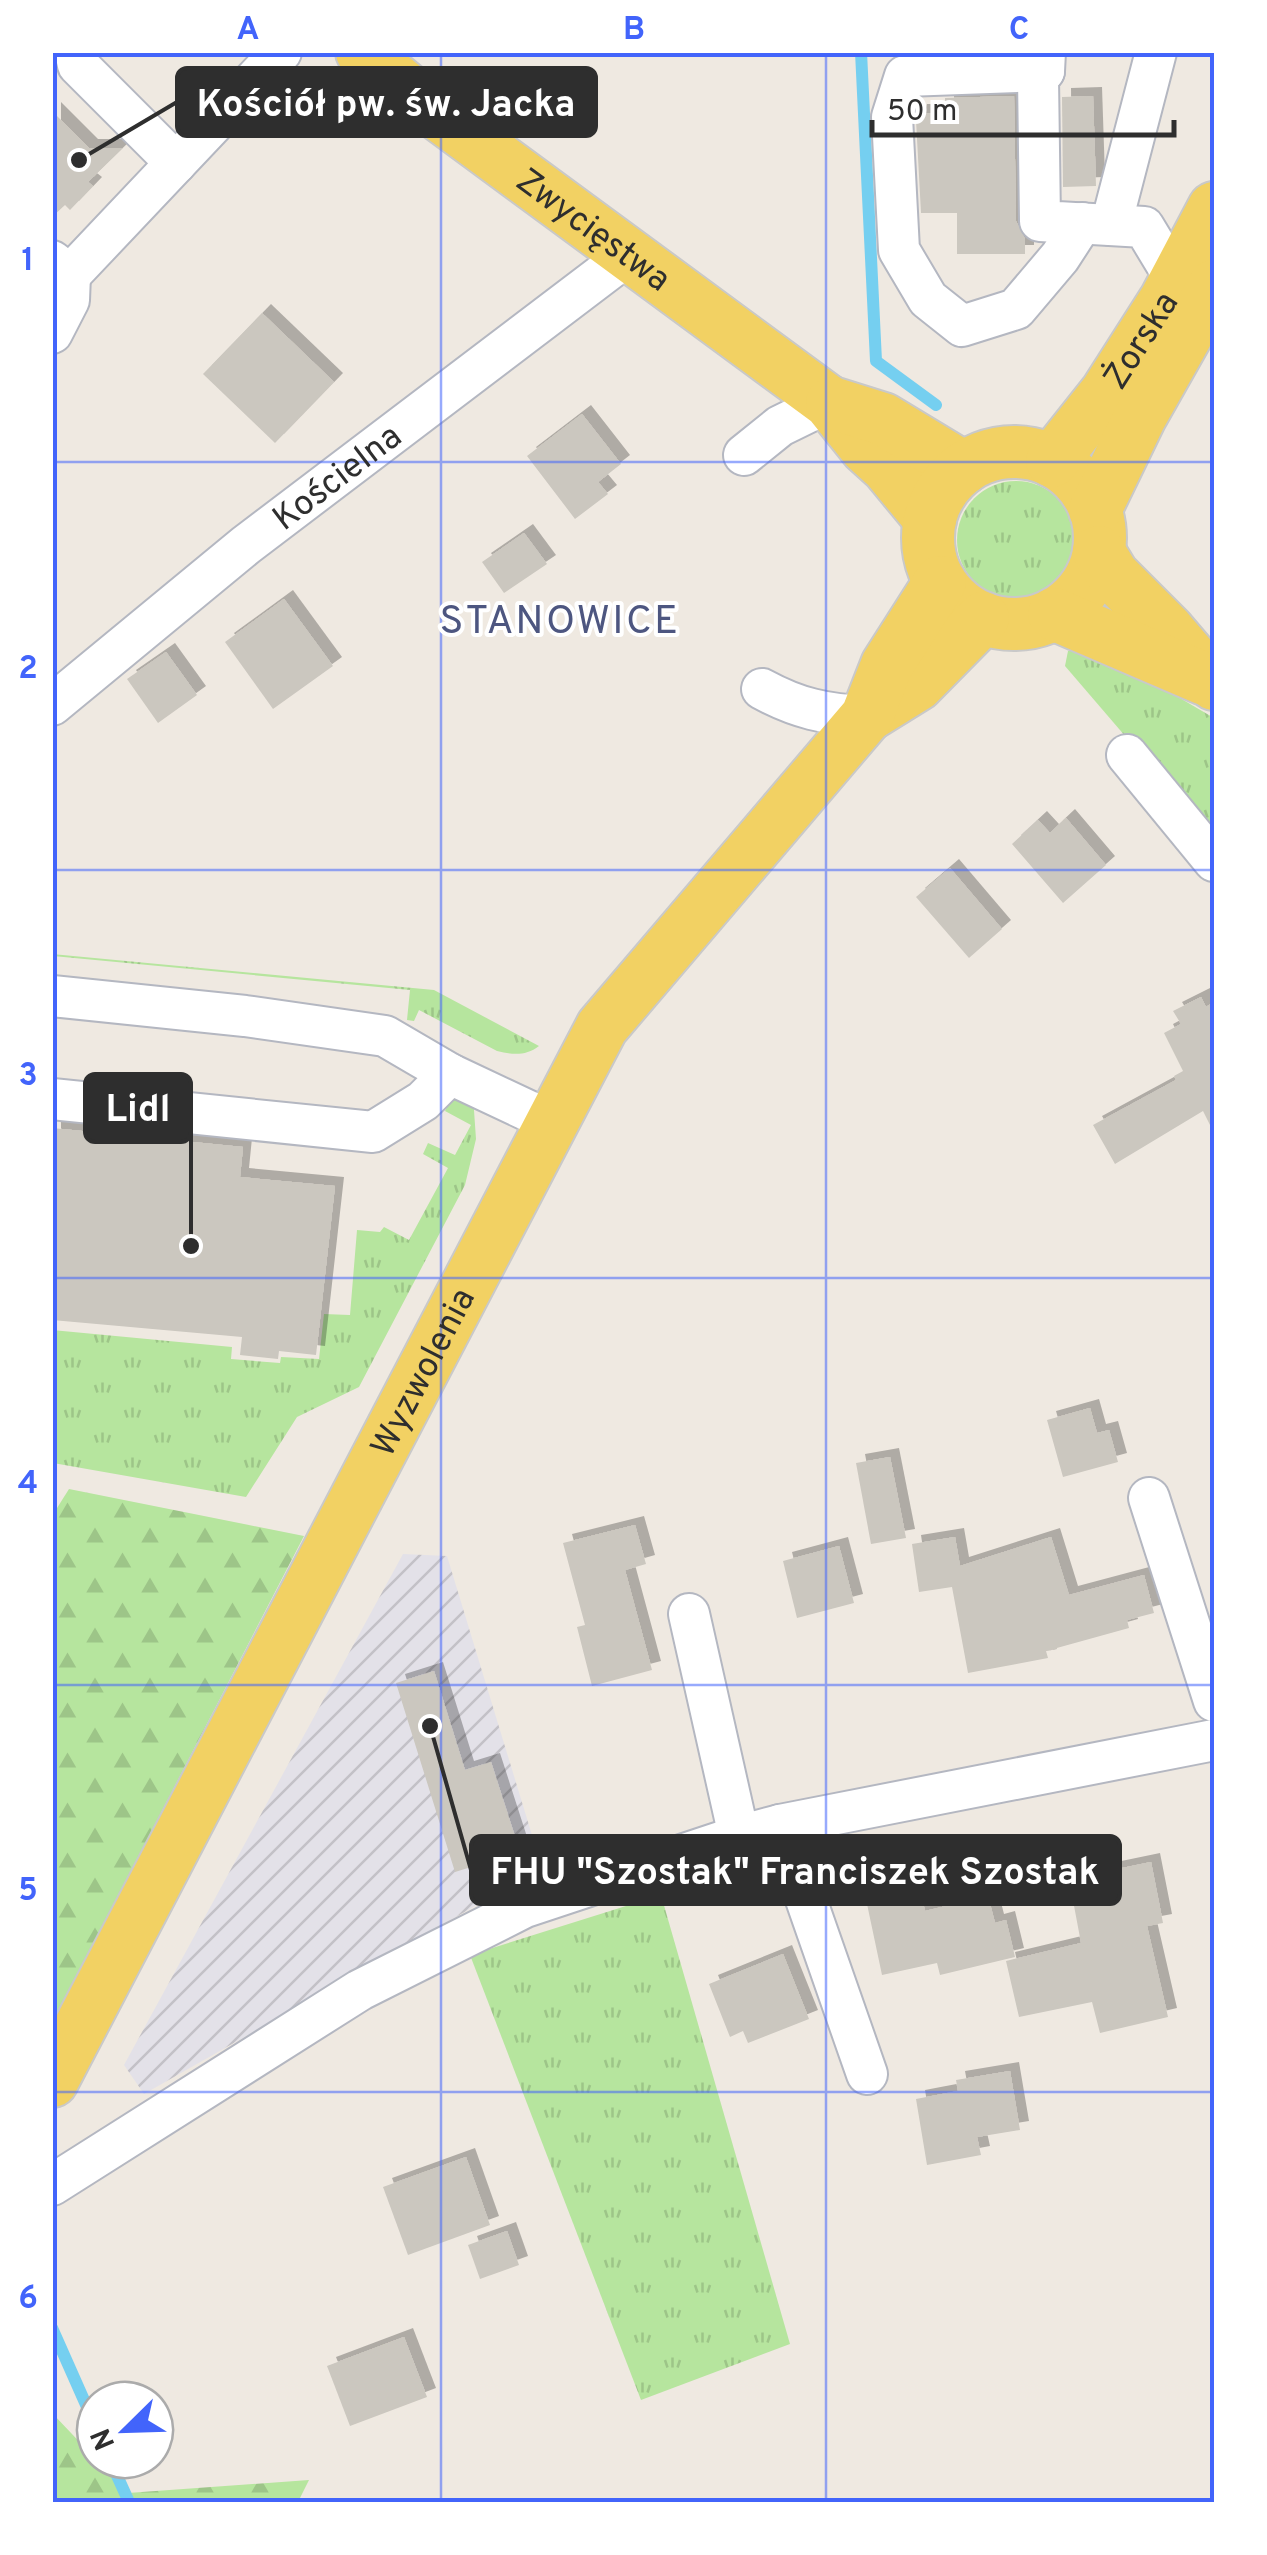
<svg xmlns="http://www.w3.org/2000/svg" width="1267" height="2555" viewBox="0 0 1267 2555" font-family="Overpass,sans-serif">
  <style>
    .industrial { fill: url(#industrial-furrows) }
    .grass { fill: url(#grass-tufts) }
    .forest { fill: url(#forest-firs) }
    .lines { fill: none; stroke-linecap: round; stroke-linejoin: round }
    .stream { stroke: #75cff0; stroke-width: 12 }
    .building { fill: #cbc7bf; filter: url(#shadow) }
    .minor-casing { stroke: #b4b7c1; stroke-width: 44 }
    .major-casing { stroke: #c9c9c9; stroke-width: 56 }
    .minor { stroke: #fff; stroke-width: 40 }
    .major { stroke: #f2d163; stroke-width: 52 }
    .grid { fill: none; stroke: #4264fb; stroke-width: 2.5; stroke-opacity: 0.55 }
    .labels { text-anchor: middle; stroke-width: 8; stroke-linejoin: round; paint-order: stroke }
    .street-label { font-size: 35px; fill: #2e2e2e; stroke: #fff }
    .quarter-label { font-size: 40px; letter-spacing: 2.5px; fill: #4d5680; stroke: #fff }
    .leader { fill: none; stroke: #2e2e2e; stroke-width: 4 }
    .callout-dot { fill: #2e2e2e; stroke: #fff; stroke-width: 4 }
    .callout { fill: #2e2e2e; stroke: #2e2e2e; stroke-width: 4 }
    .callout-label { font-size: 38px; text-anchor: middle; font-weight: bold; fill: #fff }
    .neatline { fill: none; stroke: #4264fb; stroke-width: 4 }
    .grid-label { font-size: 32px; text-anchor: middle; font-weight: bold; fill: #4264fb }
  </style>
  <defs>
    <pattern id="industrial-furrows" width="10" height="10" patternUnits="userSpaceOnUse" patternTransform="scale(2.5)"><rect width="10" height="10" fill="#e3e1e8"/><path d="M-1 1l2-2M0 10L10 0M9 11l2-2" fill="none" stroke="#c3c1c7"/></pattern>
    <pattern id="grass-tufts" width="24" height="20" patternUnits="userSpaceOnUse" patternTransform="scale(2.5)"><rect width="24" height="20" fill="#b6e59e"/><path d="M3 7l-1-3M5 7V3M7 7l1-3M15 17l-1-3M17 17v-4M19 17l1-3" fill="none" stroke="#9dc588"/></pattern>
    <pattern id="forest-firs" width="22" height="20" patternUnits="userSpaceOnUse" patternTransform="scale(2.5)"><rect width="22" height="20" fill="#b6e59e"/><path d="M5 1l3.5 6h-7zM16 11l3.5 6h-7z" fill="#9dc588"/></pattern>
    <filter id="shadow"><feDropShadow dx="9" dy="-9" stdDeviation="0" flood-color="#0004"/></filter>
  </defs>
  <rect width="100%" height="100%" fill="#efe9e1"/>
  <path class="industrial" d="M403,1554L447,1556L542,1868L144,2094L124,2065Z"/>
  <g class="grass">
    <circle cx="1016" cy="540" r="59"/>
    <path d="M1096,649L1214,718V825L1168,786L1065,666L1068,651Z"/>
    <path d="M52,954L434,990L539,1046C526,1056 513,1055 497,1051L419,1010L414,1021L407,1020L410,990L53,956Z"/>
    <path d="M460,1094L473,1096L476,1139L465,1185L359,1387L297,1417L246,1497L53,1463L52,1330L232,1347L231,1359L280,1363L281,1357L319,1359L324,1314L350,1315L357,1230L380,1232L384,1227L409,1240L448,1168L423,1154L428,1143L455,1155L471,1125L445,1111L451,1099Z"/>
    <path d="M661,1895L790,2344L641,2400L470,1955Z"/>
  </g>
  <g class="forest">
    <path d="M69,1489L304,1536L53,2022L52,1516Z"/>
    <path d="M53,2414L128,2493L309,2480L298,2502H53Z"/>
  </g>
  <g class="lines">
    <g class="stream">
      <path d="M861,52L876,361L936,405"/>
      <path d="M52,2328L95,2425"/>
      <path d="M110,2460L129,2502"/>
    </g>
  </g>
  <g class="building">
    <path d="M1014,96L1016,221L1025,239V254H957V213H921L916,120L918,113H945V98Z"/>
    <path d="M1093,96L1096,186L1063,187L1062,97Z"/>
    <path d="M52,111L89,148H123L88,182L93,186L70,210L65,205L52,217Z"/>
    <path d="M262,313L334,382L275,443L203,374Z"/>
    <path d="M582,414L621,464L598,482L608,494L575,519L527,456Z"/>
    <path d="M524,533L547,564L504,593L482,562Z"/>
    <path d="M284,599L333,666L273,709L225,642Z"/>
    <path d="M166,652L197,695L158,723L127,679Z"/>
    <path d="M1066,818L1106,865L1063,903L1012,844L1038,820L1050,833Z"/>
    <path d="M950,868L1002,929L969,958L916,897Z"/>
    <path d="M1201,997L1206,1007L1214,1002V1133L1203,1111L1115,1164L1093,1125L1176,1080L1174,1076L1183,1071L1164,1033L1181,1024L1173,1011Z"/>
    <path d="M52,1128L243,1147L240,1177L335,1186L316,1355L279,1351L278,1359L240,1355L242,1337L52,1320Z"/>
    <path d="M1090,1408L1097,1433L1109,1430L1118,1462L1063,1477L1047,1420Z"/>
    <path d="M890,1457L906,1538L871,1544L856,1463Z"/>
    <path d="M635,1525L646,1564L625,1570L652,1670L592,1686L577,1627L585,1625L563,1543Z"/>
    <path d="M955,1537L960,1566L1051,1537L1069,1595L1144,1575L1154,1613L1127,1620L1129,1628L1046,1651L1048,1658L968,1673L952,1587L919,1592L912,1544Z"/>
    <path d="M839,1546L854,1603L797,1618L783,1561Z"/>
    <path d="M434,1671L465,1770L491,1762L520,1852L455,1872L396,1683Z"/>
    <path d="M1151,1862L1163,1923L1147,1926L1168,2017L1100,2033L1092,2002L1019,2017L1006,1961L1081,1943L1069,1879Z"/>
    <path d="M921,1893L925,1911L988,1896L995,1923L1006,1920L1015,1957L940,1975L937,1963L882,1975L867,1904Z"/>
    <path d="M783,1954L809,2019L748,2043L743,2031L730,2037L709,1984Z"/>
    <path d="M1010,2071L1020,2130L977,2137L981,2155L927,2165L916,2099L958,2091L956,2080Z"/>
    <path d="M466,2157L490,2225L408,2255L383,2187Z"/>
    <path d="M507,2231L519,2265L480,2279L468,2245Z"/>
    <path d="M404,2337L427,2397L350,2426L327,2366Z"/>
  </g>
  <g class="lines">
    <g class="minor-casing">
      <g id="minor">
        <path d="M75,52L78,65L176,163"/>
        <path d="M1045,52L1044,71L1038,78L1040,221L1144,227L1176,280"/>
        <path d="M1044,71L905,76L892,117L899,250L928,299L962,326L1016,309L1060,257L1082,223"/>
        <path d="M1111,225L1156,52"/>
        <path d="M52,261L70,275L281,52"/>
        <path d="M52,333L69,300L70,275"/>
        <path d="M744,455L780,426L829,402"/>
        <path d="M762,689C797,708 826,715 867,716"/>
        <path id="s1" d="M52,705L246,545L628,255"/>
        <path d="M1127,755L1214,861"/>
        <path d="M52,996L245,1016L385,1036L450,1074L552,1122"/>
        <path d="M52,1099L373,1132L423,1101L450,1074"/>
        <path d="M1149,1498L1214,1701"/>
        <path d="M689,1614L739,1836"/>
        <path d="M780,1825L867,2074"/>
        <path d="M52,2185L360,1990L525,1907L739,1836L780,1825L1214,1740"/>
      </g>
    </g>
    <g class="major-casing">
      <g id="major">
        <path id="s2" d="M362,52L431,109L829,402L866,448L887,467L930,519"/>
        <path d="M832,403L883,419L964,468"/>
        <circle cx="1014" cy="538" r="86"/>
        <path id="s3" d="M1052,461L1106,393L1166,299L1214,208"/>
        <path d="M1095,510L1140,417L1214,286"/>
        <path d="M1099,552L1113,575L1168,630L1214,684"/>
        <path d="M1054,614L1205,679"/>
        <path d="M867,716L917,685L983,618"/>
        <path id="s4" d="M52,2081L602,1027L867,716L887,665L940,582"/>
      </g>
    </g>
    <use href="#minor" class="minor"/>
    <use href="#major" class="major"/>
  </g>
  <path class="grid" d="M441,52V2502M826,52V2502M52,462H1214M52,870H1214M52,1278H1214M52,1685H1214M52,2092H1214"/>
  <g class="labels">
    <g class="street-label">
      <text dy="12" stroke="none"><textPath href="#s2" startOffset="292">Zwycięstwa</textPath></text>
      <text dy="12" stroke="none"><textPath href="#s3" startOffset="150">Żorska</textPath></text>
      <text dy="12" stroke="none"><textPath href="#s1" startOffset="365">Kościelna</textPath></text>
      <text dy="12" stroke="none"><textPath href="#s4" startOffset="800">Wyzwolenia</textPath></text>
    </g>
    <g class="quarter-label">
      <text x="560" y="633">STANOWICE</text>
    </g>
  </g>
  <path class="leader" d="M79 160L177 102M191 1246L191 1108M430 1726L471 1870"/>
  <g class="callout-dot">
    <circle cx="79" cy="160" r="10"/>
    <circle cx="191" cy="1246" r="10"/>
    <circle cx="430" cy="1726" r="10"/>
  </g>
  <g class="callout">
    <rect x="177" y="68" width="419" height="68" rx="10"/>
    <rect x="85" y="1074" width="106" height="68" rx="10"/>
    <rect x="471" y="1836" width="649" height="68" rx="10"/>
  </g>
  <g class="callout-label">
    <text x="386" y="116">Kościół pw. św. Jacka</text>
    <text x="138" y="1121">Lidl</text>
    <text x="795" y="1884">FHU "Szostak" Franciszek Szostak</text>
  </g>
  <rect width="1267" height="2555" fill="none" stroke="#ffffff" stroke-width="110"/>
  <g transform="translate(125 2430) rotate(247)"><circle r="48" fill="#ffffff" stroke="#ababab" stroke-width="2.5"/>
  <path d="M0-8L18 38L0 25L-18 38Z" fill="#4264fb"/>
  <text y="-15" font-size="28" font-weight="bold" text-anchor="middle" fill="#2e2e2e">N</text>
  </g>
  <path d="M872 120v15h302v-15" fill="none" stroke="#2e2e2e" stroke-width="5"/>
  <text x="887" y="120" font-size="30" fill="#2e2e2e" stroke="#ffffff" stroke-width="8" paint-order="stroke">50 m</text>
  <rect x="55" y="55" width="1157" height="2445" class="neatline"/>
  <g class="grid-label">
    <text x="248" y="39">A</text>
    <text x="634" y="39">B</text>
    <text x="1019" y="39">C</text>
    <text x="28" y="270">1</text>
    <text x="28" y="678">2</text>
    <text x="28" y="1085">3</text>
    <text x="28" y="1493">4</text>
    <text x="28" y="1900">5</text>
    <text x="28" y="2308">6</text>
  </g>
</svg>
